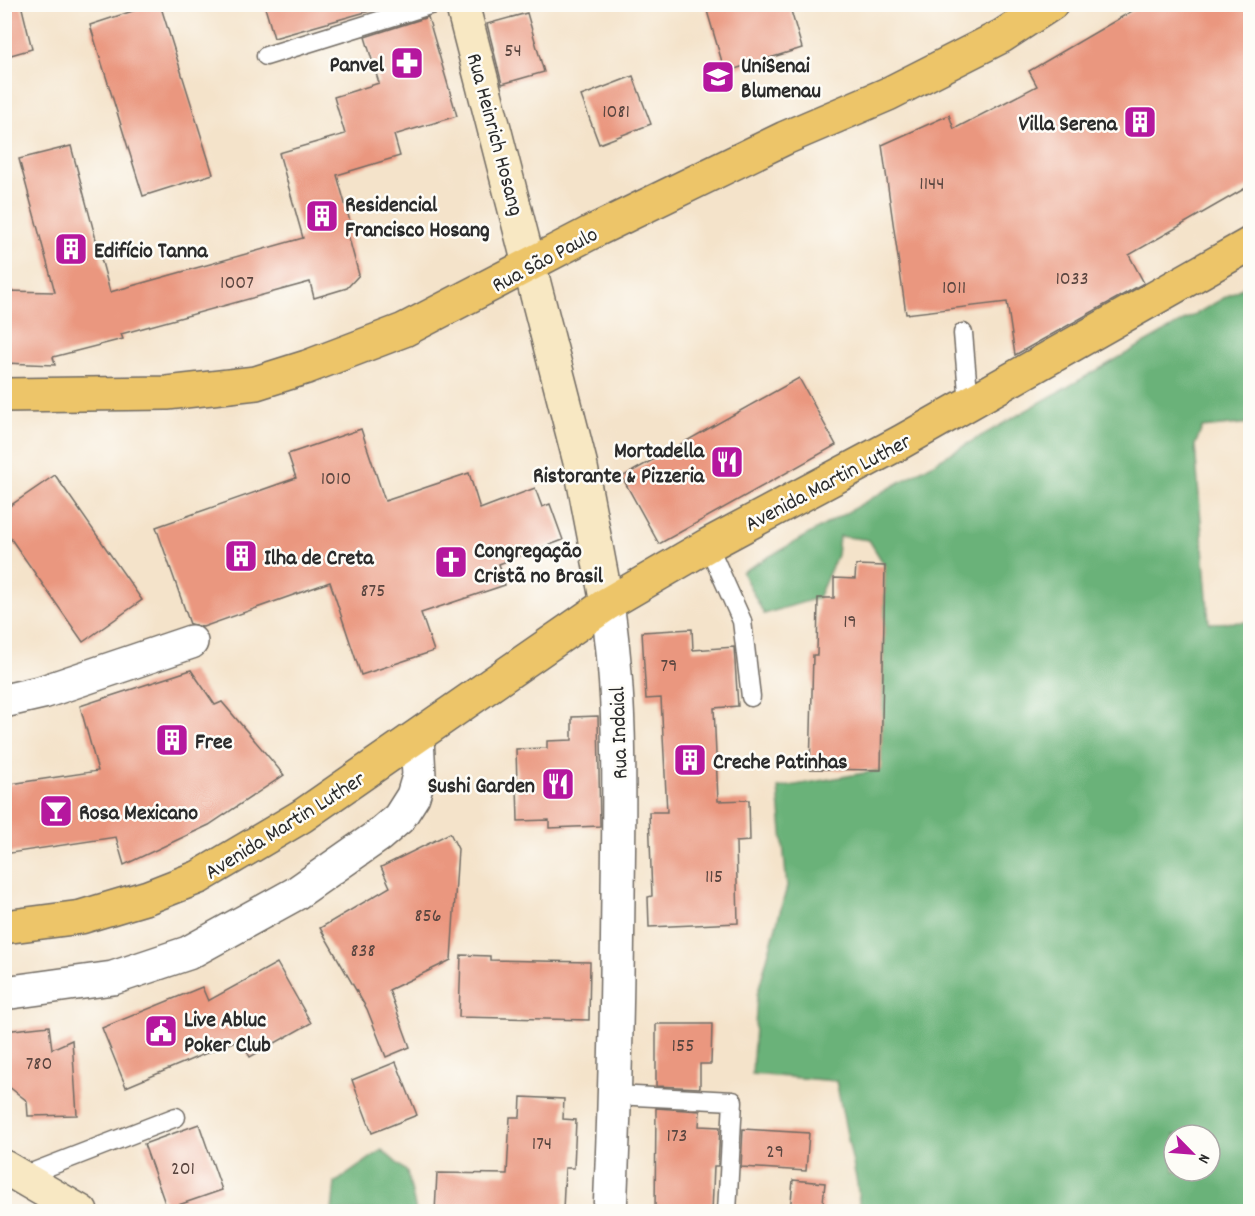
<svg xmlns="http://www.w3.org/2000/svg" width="1255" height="1216" viewBox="0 0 1255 1216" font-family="Dekko,sans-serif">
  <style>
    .forest { fill: #6ab279; stroke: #4a6e52; stroke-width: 1.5; fill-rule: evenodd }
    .building { fill: #ea977f }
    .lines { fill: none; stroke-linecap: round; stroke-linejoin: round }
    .lane-casing { stroke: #716b63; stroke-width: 21 }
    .street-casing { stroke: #716b63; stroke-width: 36 }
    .secondary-casing { stroke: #716b63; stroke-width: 36 }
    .primary-casing { stroke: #716b63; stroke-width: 36 }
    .lane { stroke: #fff; stroke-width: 18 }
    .street { stroke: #fff; stroke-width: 33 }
    .secondary { stroke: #f8e8c3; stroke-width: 33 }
    .primary { stroke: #edc569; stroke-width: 33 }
    .labels { text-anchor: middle; stroke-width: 5; stroke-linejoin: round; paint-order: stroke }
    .number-label { font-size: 20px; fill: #5b4640 }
    .poi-label { font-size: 22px; font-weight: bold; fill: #2b2b2b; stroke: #fdfcf7; text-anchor: start }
    .street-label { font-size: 22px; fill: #2b2b2b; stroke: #fdfcf7 }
  </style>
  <rect width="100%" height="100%" fill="#fdfcf7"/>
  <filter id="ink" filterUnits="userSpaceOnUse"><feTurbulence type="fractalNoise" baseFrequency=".0167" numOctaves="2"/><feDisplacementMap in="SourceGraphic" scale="12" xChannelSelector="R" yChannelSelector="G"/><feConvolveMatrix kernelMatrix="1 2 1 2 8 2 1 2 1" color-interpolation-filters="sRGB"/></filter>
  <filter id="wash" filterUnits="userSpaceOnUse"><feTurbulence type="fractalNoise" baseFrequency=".008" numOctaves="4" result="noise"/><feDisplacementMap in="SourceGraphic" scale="24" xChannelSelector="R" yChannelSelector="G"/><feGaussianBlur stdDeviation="1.35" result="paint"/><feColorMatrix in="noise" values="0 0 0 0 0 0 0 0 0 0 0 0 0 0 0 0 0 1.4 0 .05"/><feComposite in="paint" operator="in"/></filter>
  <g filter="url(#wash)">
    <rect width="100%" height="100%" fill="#f4e3ca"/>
    <g class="forest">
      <path d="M1250,283V423L1202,428L1195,445L1209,623L1250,622V1211H860L857,1183L836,1081L752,1074L757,995L787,887L778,788L881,770L885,566L869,540L839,536L837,555L818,598L764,614L742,572ZM1174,1135H1210V1171H1174Z"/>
      <path d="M382,1150L407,1172L416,1211H332L335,1183Z"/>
    </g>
    <g id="blocks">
      <g class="building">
        <path d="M4,4H21L32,49L4,57Z"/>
        <path d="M154,4H160L213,174L143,196L90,25Z"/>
        <path d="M264,4H394L274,38Z"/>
        <path d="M705,4H789L802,48L725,72Z"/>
        <path d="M1144,4H1251V185L1129,255L1144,283L1015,355L1007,302L906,314L882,145L949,115L954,129L1037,86L1029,71Z"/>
        <path d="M527,13L544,72L502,84L487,24Z"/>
        <path d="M428,17L457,116L394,135L400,156L337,175L351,225L346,227L359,275L347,288L314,298L310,282L121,334L123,339L53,357L55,365L4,363V291L55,292L19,159L71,146L110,292L303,238L279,153L345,134L334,97L379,83L365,37Z"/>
        <path d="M633,76L651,124L599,144L581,96Z"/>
        <path d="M799,378L836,445L659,544L622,477Z"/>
        <path d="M361,429L385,501L469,473L480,509L535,488L542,507L550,504L563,540L499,564L505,585L421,613L434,651L361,675L330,582L203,627L190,624L156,527L296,478L288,454Z"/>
        <path d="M55,475L142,600L83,642L4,529V510Z"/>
        <path d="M856,565L885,566L881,770L810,769L813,655H817L818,598H834V578L855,579Z"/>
        <path d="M692,629L693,650L734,647L738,706L714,708L718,801L749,800L750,841L736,842L738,923L649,927L648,897L652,896L649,812H667L661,698L646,699L642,632Z"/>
        <path d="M191,670L215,705L222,702L284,775L209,825L124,865L116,837L4,854V785L98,771L80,706Z"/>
        <path d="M598,716L600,826L549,828V820L518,821L516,749L547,748V741L572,740V717Z"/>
        <path d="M450,833L458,849L451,960L389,990L410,1047L386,1057L367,1009L320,928L390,887L381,867Z"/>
        <path d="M461,955L490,956V960L590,962L589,1020L459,1017Z"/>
        <path d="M277,963L311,1023L250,1057L240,1039L126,1087L102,1028L202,987L208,1001Z"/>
        <path d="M656,1024H712L711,1064H700V1088L656,1086Z"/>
        <path d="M49,1026L52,1049L72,1040L77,1115L28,1116L27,1101L4,1083V1031Z"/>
        <path d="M396,1062L417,1115L372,1133L352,1080Z"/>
        <path d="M521,1097L564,1099L563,1119L576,1120L574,1168H565L563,1210L435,1212L437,1173L507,1174L510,1117H520Z"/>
        <path d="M656,1108L700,1111L699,1126L720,1127L718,1166H714L712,1212H655Z"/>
        <path d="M199,1124L222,1190L167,1209L144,1144Z"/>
        <path d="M743,1129L809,1133L806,1171L741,1167Z"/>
        <path d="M793,1180L825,1183L822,1212H790Z"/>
      </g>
    </g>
  </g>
  <g filter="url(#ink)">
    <use href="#blocks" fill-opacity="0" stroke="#716b63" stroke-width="1.5"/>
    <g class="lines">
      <g class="lane-casing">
        <g id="lane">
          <path d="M266,56L433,4"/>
          <path d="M963,333L969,404"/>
          <path d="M708,545L742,621L751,697"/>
          <path d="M615,1095L733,1101L727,1212"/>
          <path d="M21,1177L176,1117"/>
        </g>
      </g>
      <g class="street-casing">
        <g id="street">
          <path d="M607,604C622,700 619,797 618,894C617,1000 615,1106 610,1212"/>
          <path d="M4,701L43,692L191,642"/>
          <path d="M4,993L113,978L188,953L295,894L378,836L399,818L413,796L419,776L417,738"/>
        </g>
      </g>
      <g class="secondary-casing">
        <g id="secondary">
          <path d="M462,4L580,462L607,604"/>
          <path d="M4,1167L81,1212"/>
        </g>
      </g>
      <g class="primary-casing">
        <g id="primary">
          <path d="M4,395L167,393L256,383L307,367L404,330L594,231L785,138L888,94L1002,36L1051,4"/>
          <path d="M4,927L81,917L148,897L199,877L302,816L607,604L708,545L901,442L1250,244"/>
        </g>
      </g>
      <use href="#lane" class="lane"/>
      <use href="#street" class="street"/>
      <use href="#secondary" class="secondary"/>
      <use href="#primary" class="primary"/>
    </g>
  </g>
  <defs>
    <g id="pharmacy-square" transform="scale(1.725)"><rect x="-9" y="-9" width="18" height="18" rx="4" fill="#b5179e" stroke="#fdfcf7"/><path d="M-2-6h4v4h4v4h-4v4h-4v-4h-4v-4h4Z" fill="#fff"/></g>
    <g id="university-square" transform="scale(1.725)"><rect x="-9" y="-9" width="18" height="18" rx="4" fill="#b5179e" stroke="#fdfcf7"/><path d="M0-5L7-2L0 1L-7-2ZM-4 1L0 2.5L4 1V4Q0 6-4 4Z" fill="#fff"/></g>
    <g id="building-square" transform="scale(1.725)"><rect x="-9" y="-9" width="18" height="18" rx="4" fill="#b5179e" stroke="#fdfcf7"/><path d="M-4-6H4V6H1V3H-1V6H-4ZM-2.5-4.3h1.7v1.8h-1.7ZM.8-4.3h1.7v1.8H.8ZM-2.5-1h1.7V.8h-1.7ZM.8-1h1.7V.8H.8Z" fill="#fff"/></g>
    <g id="restaurant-square" transform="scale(1.725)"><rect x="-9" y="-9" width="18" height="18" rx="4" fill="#b5179e" stroke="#fdfcf7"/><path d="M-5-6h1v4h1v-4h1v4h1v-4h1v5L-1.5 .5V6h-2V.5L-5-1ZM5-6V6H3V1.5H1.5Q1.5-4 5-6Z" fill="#fff"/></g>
    <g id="church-square" transform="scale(1.725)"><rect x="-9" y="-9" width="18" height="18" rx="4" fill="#b5179e" stroke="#fdfcf7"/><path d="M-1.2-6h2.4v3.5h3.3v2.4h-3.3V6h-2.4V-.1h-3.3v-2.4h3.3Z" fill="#fff"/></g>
    <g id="bar-square" transform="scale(1.725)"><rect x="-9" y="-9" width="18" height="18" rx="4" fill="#b5179e" stroke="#fdfcf7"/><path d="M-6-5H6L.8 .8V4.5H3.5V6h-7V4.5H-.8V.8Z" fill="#fff"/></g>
    <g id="civic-square" transform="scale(1.725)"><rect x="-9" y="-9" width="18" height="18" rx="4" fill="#b5179e" stroke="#fdfcf7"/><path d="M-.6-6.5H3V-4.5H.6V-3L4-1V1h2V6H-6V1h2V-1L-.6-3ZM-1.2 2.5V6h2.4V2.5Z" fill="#fff"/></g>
  </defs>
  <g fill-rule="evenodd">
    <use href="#pharmacy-square" x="407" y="63"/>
    <use href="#university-square" x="718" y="77"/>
    <use href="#building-square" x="1140" y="122"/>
    <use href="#building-square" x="322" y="216"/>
    <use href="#building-square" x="71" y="249"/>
    <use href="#restaurant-square" x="727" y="462"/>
    <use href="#building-square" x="241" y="556"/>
    <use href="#church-square" x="451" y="562"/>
    <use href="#building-square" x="172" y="740"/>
    <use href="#building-square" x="690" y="760"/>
    <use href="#restaurant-square" x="558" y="784"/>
    <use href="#bar-square" x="56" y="811"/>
    <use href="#civic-square" x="161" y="1031"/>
  </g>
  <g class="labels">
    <g class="number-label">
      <text x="513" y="56">54</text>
      <text x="616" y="117">1081</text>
      <text x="932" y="189">1144</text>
      <text x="1072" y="284">1033</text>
      <text x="237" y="288">1007</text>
      <text x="954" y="293">1011</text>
      <text x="336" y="484">1010</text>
      <text x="373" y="596">875</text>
      <text x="850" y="627">19</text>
      <text x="669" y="671">79</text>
      <text x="714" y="882">115</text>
      <text x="428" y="921">856</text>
      <text x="363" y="956">838</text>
      <text x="683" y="1051">155</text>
      <text x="39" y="1069">780</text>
      <text x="677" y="1141">173</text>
      <text x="542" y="1149">174</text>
      <text x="775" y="1157">29</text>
      <text x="183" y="1174">201</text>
    </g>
    <g class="poi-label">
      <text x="384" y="71" text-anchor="end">Panvel</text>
      <text x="741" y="72">UniSenai<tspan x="741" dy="25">Blumenau</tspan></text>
      <text x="1117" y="130" text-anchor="end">Villa Serena</text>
      <text x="345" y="211">Residencial<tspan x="345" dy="25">Francisco Hosang</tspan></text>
      <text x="94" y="257">Edifício Tanna</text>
      <text x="704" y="457" text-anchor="end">Mortadella<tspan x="704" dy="25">Ristorante &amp; Pizzeria</tspan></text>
      <text x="474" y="557">Congregação<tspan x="474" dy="25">Cristã no Brasil</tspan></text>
      <text x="264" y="564">Ilha de Creta</text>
      <text x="195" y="748">Free</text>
      <text x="713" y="768">Creche Patinhas</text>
      <text x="535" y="792" text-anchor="end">Sushi Garden</text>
      <text x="79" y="819">Rosa Mexicano</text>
      <text x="184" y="1026">Live Abluc<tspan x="184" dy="25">Poker Club</tspan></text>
    </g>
    <g class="street-label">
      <text transform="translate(497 134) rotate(75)" y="8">Rua Heinrich Hosang</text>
      <text transform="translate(544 258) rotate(-28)" y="8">Rua São Paulo</text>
      <text transform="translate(827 481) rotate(-28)" y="8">Avenida Martin Luther</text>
      <text transform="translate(617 733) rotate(-92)" y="8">Rua Indaial</text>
      <text transform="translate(284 824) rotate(-32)" y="8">Avenida Martin Luther</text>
    </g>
  </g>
  <rect width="1255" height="1216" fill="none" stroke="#fdfcf7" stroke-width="24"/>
  <g transform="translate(1192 1153) rotate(115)"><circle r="28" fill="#fdfcf7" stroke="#a9a8a5" stroke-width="1.5"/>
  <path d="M0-4.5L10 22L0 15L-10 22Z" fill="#b5179e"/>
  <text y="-9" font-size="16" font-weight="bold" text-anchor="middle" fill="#2b2b2b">N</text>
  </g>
</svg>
